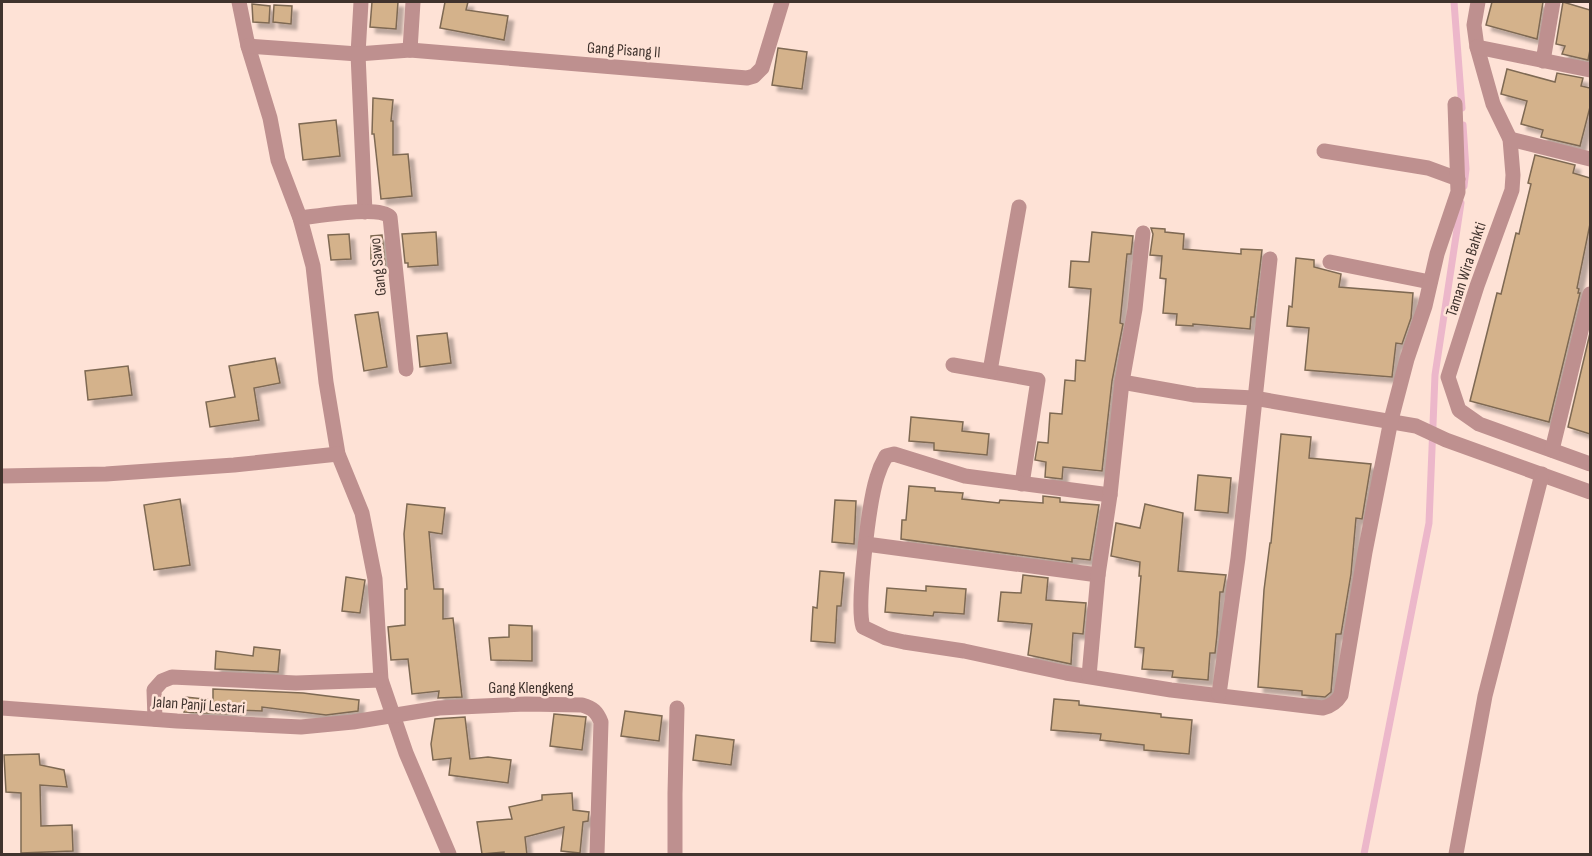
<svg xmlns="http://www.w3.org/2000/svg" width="1592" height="856" viewBox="0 0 1592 856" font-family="'Sofia Sans Condensed',sans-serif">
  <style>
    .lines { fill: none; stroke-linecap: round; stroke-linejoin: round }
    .stream { stroke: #ecb7ca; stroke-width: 7 }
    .building { fill: #d4b28b; stroke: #7e6953; stroke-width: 1.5; filter: url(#shadow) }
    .street { stroke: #be908f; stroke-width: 15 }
    .labels { text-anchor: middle; stroke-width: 5; stroke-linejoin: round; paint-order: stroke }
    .street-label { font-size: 16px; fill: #40332d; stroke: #fee2d6 }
  </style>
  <defs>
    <filter id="shadow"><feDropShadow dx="5.5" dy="5.5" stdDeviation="1.5" flood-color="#0004"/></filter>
  </defs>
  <rect width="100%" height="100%" fill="#fee2d6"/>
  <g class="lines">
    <g class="stream">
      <path d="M1454,2L1462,108"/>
      <path d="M1463,125L1466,169L1464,186"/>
      <path d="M1364,854L1429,523L1435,375L1461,203"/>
    </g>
  </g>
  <g class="building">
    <path d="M372,2H398L396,29L370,27Z"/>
    <path d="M445,2H468L466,10L508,16L504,40L440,28Z"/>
    <path d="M1492,2H1543L1537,39L1486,25Z"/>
    <path d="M1563,2L1590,10V50L1588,60L1562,54L1565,46L1556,44Z"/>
    <path d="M252,4L270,6L269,23L253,22Z"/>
    <path d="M274,5L292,6L291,24L273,22Z"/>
    <path d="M778,48L807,52L802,89L772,85Z"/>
    <path d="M1507,69L1555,82L1557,73L1583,78L1581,86L1590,88V107L1580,146L1541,137L1543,130L1521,124L1527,101L1501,94Z"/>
    <path d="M373,98L393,100L391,121H393V155L408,154L412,196L381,199L374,134H372Z"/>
    <path d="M336,120L340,156L303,160L299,124Z"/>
    <path d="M1535,155L1575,165L1573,173L1590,178V224L1577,288L1579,289L1578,293H1580L1549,422L1470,401L1497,293L1501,294L1516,233L1519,234L1531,184L1528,183Z"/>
    <path d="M1151,228L1165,229V232L1184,234L1183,249L1241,254V249L1262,250L1254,317H1251L1250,329L1193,324V326L1176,325L1177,314L1163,313L1166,279L1160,278L1162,256L1150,255L1153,234Z"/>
    <path d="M436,232L438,265L408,267V263H405L402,234Z"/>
    <path d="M1092,232L1133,236L1131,254H1127L1120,323L1123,324L1112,381L1102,471L1063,467L1062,479L1045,477L1046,462L1035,460L1038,442L1048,443L1050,413L1062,414L1065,380L1075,381L1076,360L1085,361L1091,289L1069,287L1071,261L1089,262Z"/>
    <path d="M349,234L351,259L331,260L328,235Z"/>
    <path d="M382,235L385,264L371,265V236Z"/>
    <path d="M1296,258L1314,260V267L1341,274L1339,287L1413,293L1411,318L1402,344L1396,343L1392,377L1305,370L1309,328L1287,326L1289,306L1292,307Z"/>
    <path d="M378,312L387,367L364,371L355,315Z"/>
    <path d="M447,333L451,363L420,367L417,336Z"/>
    <path d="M1590,333V434L1568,427Z"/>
    <path d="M275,358L280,383L254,388L259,420L210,427L206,402L235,397L229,366Z"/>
    <path d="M128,366L132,395L88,400L85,371Z"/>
    <path d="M911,417L963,422L962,431L989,434L987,455L934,450V443L909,441Z"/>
    <path d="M1281,434L1311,437L1309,458L1371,464L1362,519L1356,518L1351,574L1341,634H1336L1331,692L1325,697L1302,695V691L1258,687L1264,590L1270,543H1271Z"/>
    <path d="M1198,475L1231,478L1228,513L1195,510Z"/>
    <path d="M909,486L935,488V491L963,493L962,499L999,503L1000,500L1043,503V496L1060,498V502L1099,505L1090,560L1072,558V562L901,539L902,520H906Z"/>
    <path d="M180,499L190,565L154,570L144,505Z"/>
    <path d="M835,500L856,501L854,544L832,542Z"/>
    <path d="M407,504L445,508L442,534L429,532L434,589H443V619L453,618L462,697L438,698L439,691L412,694L408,659L391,660L388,627L405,625V589H407L404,534Z"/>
    <path d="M1145,504L1183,513L1178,571L1226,575L1223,592H1220L1217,635L1215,653H1210L1208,680L1172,677L1173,671L1142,669L1144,648L1135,647L1141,576H1139L1140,562L1111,556L1116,523L1140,528Z"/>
    <path d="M820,571L844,573L841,606H837L835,643L811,641L813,607L817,608Z"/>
    <path d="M1023,575L1048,578L1046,600L1086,603L1083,634L1073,633L1071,664L1028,655L1032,624L998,621L1001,592L1021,593Z"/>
    <path d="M346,577L365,580L360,613L342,611Z"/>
    <path d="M926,586L966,589L964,614L934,612L933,616L885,612L887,588L926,591Z"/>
    <path d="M509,625L532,626V661L491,660L489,638L509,637Z"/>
    <path d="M254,647L280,650L278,672L215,669L216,651L253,656Z"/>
    <path d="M213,689L303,693L359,700L358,711L326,715L262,707V711L233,710V714L184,712L186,697L213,700Z"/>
    <path d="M1054,699L1079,701V705L1161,714V717L1192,720L1189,754L1144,750V745L1100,740L1101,734L1051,730Z"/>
    <path d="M625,711L662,716L659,741L621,736Z"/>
    <path d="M554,714L586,717L582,750L550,746Z"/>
    <path d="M465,717L470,759L488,757L511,760L508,783L449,775L451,758L433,760L431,744L435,719Z"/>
    <path d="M696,735L734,740L731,765L693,760Z"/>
    <path d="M39,754L40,765L64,770L67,787L40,785L41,826L72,825L73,851L21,853V793L6,792L4,755Z"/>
    <path d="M572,793L573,810L589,812L588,821L583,822L580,853L561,851L564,827L525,837L527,855H504V852L482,854L477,822L512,819L509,807L542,800V795Z"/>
  </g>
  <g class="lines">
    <g class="street">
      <path d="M239,2L248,46L270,118L278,160L300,218L313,266L326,382L338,454L362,513L375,579L381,680L406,753L449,854"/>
      <path d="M361,2L358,54L365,212"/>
      <path d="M1478,2L1474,25L1477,47L1493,104L1510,139L1513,175L1512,190L1477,286L1448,377L1459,410L1479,424L1590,464"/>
      <path d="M248,46L358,54L410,50L747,78L754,76L762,68L782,2"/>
      <path d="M1477,47L1590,70"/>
      <path d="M410,50L413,2"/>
      <path d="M1543,61L1553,2"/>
      <path d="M1510,139L1590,159"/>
      <path d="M1324,151L1428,168L1458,179"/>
      <path d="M300,218C318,216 379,205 390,217L406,369"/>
      <path d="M1330,262L1430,282"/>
      <path d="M953,365L1038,380L1022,484"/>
      <path d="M990,371L1019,207"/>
      <path d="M1122,382L1195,395L1254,398L1416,426L1446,440L1590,492"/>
      <path d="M1552,450L1590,294"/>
      <path d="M2,476L106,474L234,465L338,454"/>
      <path d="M1110,495L965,476L894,454L886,456C882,463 879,470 877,477C869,502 856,606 863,627L886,638L904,642L964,651L1066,673L1171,690L1323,708C1331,706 1336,703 1341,695L1365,552L1391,420L1407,359L1425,306L1437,254L1458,192L1455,104"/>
      <path d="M866,544L1098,575"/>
      <path d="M1089,676L1098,575L1110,495L1122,382L1135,309L1143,233"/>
      <path d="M1219,694L1238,558L1270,259"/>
      <path d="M2,708L177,721L301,727L353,722L439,708L526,704L582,705C593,708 597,712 601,722L597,854"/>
      <path d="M155,719L154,690L162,681L172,677L296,683L381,680"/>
      <path d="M675,854V794L677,708"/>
      <path d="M1456,854L1485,696L1542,474"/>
    </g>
  </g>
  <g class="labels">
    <g class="street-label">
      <text transform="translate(624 49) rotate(4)" y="6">Gang Pisang II</text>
      <text transform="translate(377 267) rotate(-96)" y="6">Gang Sawo</text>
      <text transform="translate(1465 269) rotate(-72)" y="6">Taman Wira Bahkti</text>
      <text x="531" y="693">Gang Klengkeng</text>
      <text transform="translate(199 704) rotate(4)" y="6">Jalan Panji Lestari</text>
    </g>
  </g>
  <rect width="1592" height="856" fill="none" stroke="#40332d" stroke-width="6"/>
</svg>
